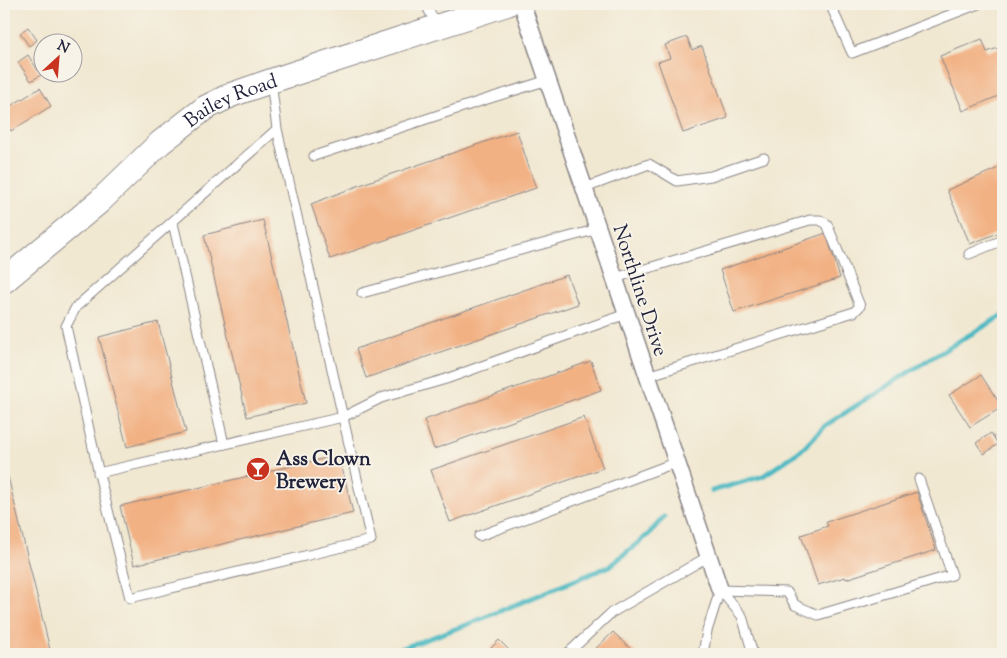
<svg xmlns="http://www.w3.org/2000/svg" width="1007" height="658" viewBox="0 0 1007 658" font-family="'Sorts Mill Goudy',serif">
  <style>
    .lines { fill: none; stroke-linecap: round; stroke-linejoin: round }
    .stream { stroke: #4bb9c3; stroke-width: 5 }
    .building { fill: #f2b183 }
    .lane-casing { stroke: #8a8586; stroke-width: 11 }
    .street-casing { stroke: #8a8586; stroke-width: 19 }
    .secondary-casing { stroke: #8a8586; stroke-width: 26 }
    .lane { stroke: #fff; stroke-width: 9 }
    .street { stroke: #fff; stroke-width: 16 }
    .secondary { stroke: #fff; stroke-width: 24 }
    .labels { text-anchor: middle; stroke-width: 4; stroke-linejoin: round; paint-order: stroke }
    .street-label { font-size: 20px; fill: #22223b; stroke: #f7f3e8 }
    .poi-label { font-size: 20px; font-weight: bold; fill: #22223b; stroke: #f7f3e8; text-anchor: start }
  </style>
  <rect width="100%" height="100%" fill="#f7f3e8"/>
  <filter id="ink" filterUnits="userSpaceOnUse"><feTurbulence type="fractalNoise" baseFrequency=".02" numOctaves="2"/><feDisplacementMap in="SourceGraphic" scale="10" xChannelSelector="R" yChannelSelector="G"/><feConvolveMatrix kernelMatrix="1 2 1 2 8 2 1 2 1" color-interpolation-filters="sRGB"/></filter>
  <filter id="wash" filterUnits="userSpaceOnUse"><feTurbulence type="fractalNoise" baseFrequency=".0096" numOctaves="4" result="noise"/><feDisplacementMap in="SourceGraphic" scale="20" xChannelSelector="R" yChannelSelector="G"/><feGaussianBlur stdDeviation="1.12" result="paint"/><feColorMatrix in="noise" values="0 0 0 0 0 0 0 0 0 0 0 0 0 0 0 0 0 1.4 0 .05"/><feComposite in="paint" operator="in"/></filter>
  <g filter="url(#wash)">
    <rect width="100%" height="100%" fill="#f1e8d1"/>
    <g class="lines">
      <g class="stream">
        <path d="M712,491L763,476L800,451L826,425L931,358L1003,315"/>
        <path d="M386,654L466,625L610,566L649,534L664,517"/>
      </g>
    </g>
    <g id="blocks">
      <g class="building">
        <path d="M28,27L37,40L29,46L20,33Z"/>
        <path d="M687,37L692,50L702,46L728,118L683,133L658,62L670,58L665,45Z"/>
        <path d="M982,39L987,52L1003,46V78L999,80L1003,94L963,111L940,56Z"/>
        <path d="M42,53V69L35,58Z"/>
        <path d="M28,55L41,75L31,81L18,62Z"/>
        <path d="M40,88L51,106L11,131L4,120V110Z"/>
        <path d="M517,131L536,188L330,259L311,204L368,182Z"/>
        <path d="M1003,166V231L970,244L947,190Z"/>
        <path d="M263,220L306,403L247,417L204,235Z"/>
        <path d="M826,233L840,278L734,312L720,270Z"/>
        <path d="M567,275L578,304L366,378L356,349Z"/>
        <path d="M158,322L186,432L127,447L99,337Z"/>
        <path d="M591,361L601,390L434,449L424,420Z"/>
        <path d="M981,375L1002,407L970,427L949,395Z"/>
        <path d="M584,417L603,468L450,522L431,470Z"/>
        <path d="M991,433L998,444L984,454L976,443Z"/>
        <path d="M339,455L353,513L134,565L120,506Z"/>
        <path d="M4,461V460L51,654H8L4,637Z"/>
        <path d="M917,492L936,550L846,579L845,577L818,585L801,535L828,526L826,522Z"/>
        <path d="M613,632L636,654H590Z"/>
        <path d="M499,640L513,654H485Z"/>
      </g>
    </g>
  </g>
  <g filter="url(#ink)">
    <use href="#blocks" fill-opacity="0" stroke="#8a8586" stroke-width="1"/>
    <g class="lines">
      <g class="lane-casing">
        <g id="lane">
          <path d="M426,4L436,26"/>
          <path d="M830,4L852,53L978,4"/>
          <path d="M271,81L277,129L371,540L130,598L98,470L66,326L76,307L277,129"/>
          <path d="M314,156L484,100L548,80"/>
          <path d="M585,188L649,164L677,181L711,176L764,158"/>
          <path d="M173,223L224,444"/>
          <path d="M969,254L1003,240"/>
          <path d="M615,278L810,220H820L827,224L860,306L854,312L647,376"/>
          <path d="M362,293L598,229"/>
          <path d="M98,473L343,417L381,398L446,379L626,314"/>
          <path d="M479,536L677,462"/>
          <path d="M720,590L787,592L795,605L818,615L952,575L919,479"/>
          <path d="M720,590L742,616L753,654"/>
          <path d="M567,654L611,613L709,556"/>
          <path d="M703,654L707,631L720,590"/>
        </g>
      </g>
      <g class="street-casing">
        <path id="street" d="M522,4L720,590"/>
      </g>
      <g class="secondary-casing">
        <g id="secondary">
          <path id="s1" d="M4,281L100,201L160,143L205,108L231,95L271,81L507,4"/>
        </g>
      </g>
      <use href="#lane" class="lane"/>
      <use href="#street" class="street"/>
      <use href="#secondary" class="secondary"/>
    </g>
  </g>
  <defs>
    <g id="bar-disc" transform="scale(1.25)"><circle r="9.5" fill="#c8321e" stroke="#f7f3e8"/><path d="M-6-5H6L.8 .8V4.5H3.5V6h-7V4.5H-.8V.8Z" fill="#fff"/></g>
  </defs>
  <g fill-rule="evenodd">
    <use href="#bar-disc" x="258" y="469"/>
  </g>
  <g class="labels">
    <g class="street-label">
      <text dy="7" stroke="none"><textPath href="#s1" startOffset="292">Bailey Road</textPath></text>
      <text transform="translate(641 290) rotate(72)" y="7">Northline Drive</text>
    </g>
    <g class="poi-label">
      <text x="276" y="465">Ass Clown<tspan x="276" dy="23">Brewery</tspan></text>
    </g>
  </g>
  <rect width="1007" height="658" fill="none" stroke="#f7f3e8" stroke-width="20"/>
  <g transform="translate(58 58) rotate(26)"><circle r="24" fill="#f7f3e8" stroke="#a29fa3"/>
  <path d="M0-4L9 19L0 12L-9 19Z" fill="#c8321e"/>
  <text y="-8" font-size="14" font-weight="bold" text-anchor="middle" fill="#22223b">N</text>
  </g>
</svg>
